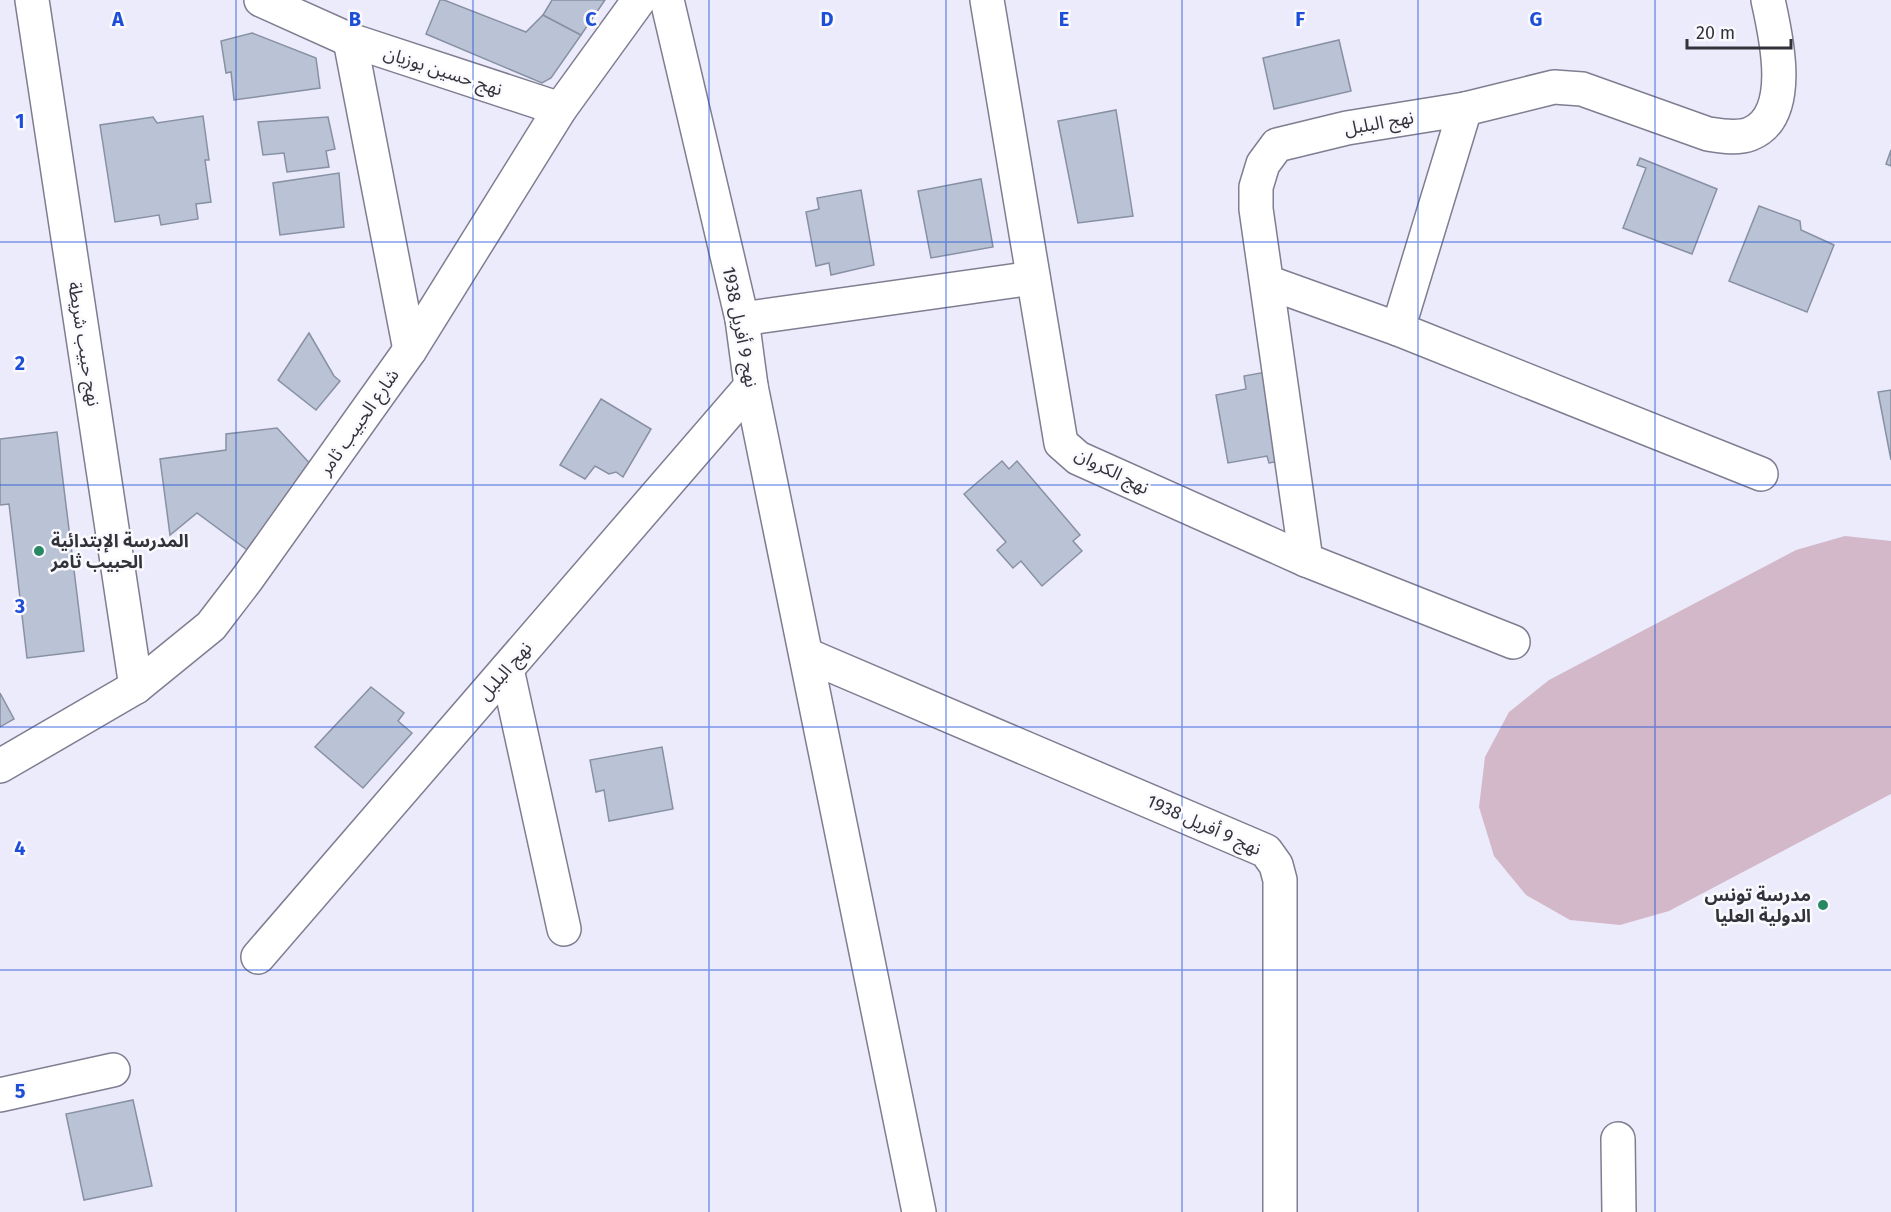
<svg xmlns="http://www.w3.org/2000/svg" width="1891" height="1212" viewBox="0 0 1891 1212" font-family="'Fira Sans','Noto Sans Arabic',sans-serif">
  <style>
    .green { fill: #d2b8c8 }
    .building { fill: #bac3d6; stroke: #8891a3; stroke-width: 1.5 }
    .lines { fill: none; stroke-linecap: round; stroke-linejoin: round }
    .minor-casing { stroke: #7f7d90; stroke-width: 36 }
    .minor { stroke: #fff; stroke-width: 33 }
    .grid { fill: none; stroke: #1d4ed8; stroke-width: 1.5; stroke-opacity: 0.55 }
    .poi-dot { fill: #268964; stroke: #fafafe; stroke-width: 2 }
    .labels { text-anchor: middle; stroke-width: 5; stroke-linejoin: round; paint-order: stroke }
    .street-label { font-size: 18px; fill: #32323a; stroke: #fafafe }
    .poi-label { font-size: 18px; font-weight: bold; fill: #32323a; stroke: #fafafe; text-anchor: start }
    .grid-label { font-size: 20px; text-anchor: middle; font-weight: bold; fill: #1d4ed8; stroke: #fafafe; stroke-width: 5; stroke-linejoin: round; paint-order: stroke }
  </style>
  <rect width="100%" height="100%" fill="#ecebfc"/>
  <path class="green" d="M1845,536L1891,541V794L1669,911L1620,925L1570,920L1526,895L1494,856L1479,807L1485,757L1509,712L1549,680L1796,550Z"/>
  <g class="building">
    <path d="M440,0H444L526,32L543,15L581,35L551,78L542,83L426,34Z"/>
    <path d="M552,0H605L581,35L543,15Z"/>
    <path d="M252,33L316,58L320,88L234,100L231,72L226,73L221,41Z"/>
    <path d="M1339,40L1351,91L1274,109L1263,58Z"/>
    <path d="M1116,110L1133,216L1078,223L1058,121Z"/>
    <path d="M203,116L209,160H205L211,202L196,204L198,219L161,225L159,215L115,222L100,125L153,117L157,123Z"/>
    <path d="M328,117L335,149L326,151L329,167L287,172L284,153L263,155L258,122Z"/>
    <path d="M1891,150V166L1886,164Z"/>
    <path d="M1640,158L1717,189L1692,254L1623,228L1646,168L1637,165Z"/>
    <path d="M339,173L344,227L280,235L273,183Z"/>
    <path d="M981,179L993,247L931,258L918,191Z"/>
    <path d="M861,190L874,265L831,275L829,263L816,266L806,212L819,209L817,198Z"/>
    <path d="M1759,206L1800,221L1801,230L1834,245L1807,312L1729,281Z"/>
    <path d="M309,333L334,376L340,381L316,410L278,380Z"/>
    <path d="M1271,371L1287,460L1269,463L1267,456L1228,463L1216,395L1246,389L1244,376Z"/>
    <path d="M1891,390V460L1878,392Z"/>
    <path d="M601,399L651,429L623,477L616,472L609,474L595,466L585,479L560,465Z"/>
    <path d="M277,428L316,470L250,552L197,513L170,535L160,459L226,450V434Z"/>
    <path d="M57,432L84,651L27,658L9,504L0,505V439Z"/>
    <path d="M1002,461L1009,469L1017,461L1080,535L1073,541L1082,551L1042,586L1021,561L1013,568L997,550L1006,542L964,494Z"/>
    <path d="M371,687L404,713L398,721L412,733L363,788L315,747Z"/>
    <path d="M0,693L14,719L0,727Z"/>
    <path d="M662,747L673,809L609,821L604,790L596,792L590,760Z"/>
    <path d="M133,1100L152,1186L84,1200L66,1114Z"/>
  </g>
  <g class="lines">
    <g class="minor-casing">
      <g id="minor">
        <path d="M32,0L136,687"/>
        <path d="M261,0L350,40L560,109"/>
        <path d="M667,0L742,319L751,386L919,1212"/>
        <path d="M987,0L1061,443L1078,458L1306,560L1513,642"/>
        <path d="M350,40L410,350"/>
        <path d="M1267,282L1398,329L1761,474"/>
        <path d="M742,319L1033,278"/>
        <path d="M1398,329L1465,109"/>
        <path d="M1306,560L1256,209V187L1263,164L1277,145L1347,128L1465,109L1554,87L1582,89L1708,134C1721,136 1737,139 1750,134C1795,116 1776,36 1768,0"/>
        <path d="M807,655L1266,851L1276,865L1280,880V1212"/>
        <path d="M507,669L564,929"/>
        <path d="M0,766L136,687L211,626L247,579L410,350L560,109L639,0"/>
        <path d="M258,957L751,386"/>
        <path d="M0,1095L113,1070"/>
        <path d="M1618,1139L1619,1212"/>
      </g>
    </g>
    <use href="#minor" class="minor"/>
  </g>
  <path class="grid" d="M236,0V1212M473,0V1212M709,0V1212M946,0V1212M1182,0V1212M1418,0V1212M1655,0V1212M0,242H1891M0,485H1891M0,727H1891M0,970H1891"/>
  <g class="poi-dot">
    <circle cx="39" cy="551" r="6"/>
    <circle cx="1823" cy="905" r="6"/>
  </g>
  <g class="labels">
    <g class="street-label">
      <text transform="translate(443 71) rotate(18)" y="6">نهج حسين بوزيان</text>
      <text transform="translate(1379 123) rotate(-10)" y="6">نهج البلبل</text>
      <text transform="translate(740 327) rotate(79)" y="6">نهج 9 أفريل 1938</text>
      <text transform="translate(84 344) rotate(81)" y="6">نهج حبيب شريطة</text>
      <text transform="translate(359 422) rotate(-55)" y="6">شارع الحبيب ثامر</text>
      <text transform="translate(1112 471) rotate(27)" y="6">نهج الكروان</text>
      <text transform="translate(505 671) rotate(-49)" y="6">نهج البلبل</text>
      <text transform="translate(1204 825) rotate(24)" y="6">نهج 9 أفريل 1938</text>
    </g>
    <g class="poi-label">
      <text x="51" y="547">المدرسة الإبتدائية<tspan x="51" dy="21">الحبيب ثامر</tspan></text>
      <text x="1811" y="901" text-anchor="end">مدرسة تونس<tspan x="1811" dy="21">الدولية العليا</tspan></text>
    </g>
  </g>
  <g class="grid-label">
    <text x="118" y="26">A</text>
    <text x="355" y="26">B</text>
    <text x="591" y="26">C</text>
    <text x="827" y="26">D</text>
    <text x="1064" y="26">E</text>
    <text x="1300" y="26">F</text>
    <text x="1536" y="26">G</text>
    <text x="20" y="128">1</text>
    <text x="20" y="370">2</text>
    <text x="20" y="613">3</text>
    <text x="20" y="855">4</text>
    <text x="20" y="1098">5</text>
  </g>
  <path d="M1687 39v9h104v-9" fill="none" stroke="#32323a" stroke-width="3"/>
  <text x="1696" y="39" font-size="18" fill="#32323a" stroke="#fafafe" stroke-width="4.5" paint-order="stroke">20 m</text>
</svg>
